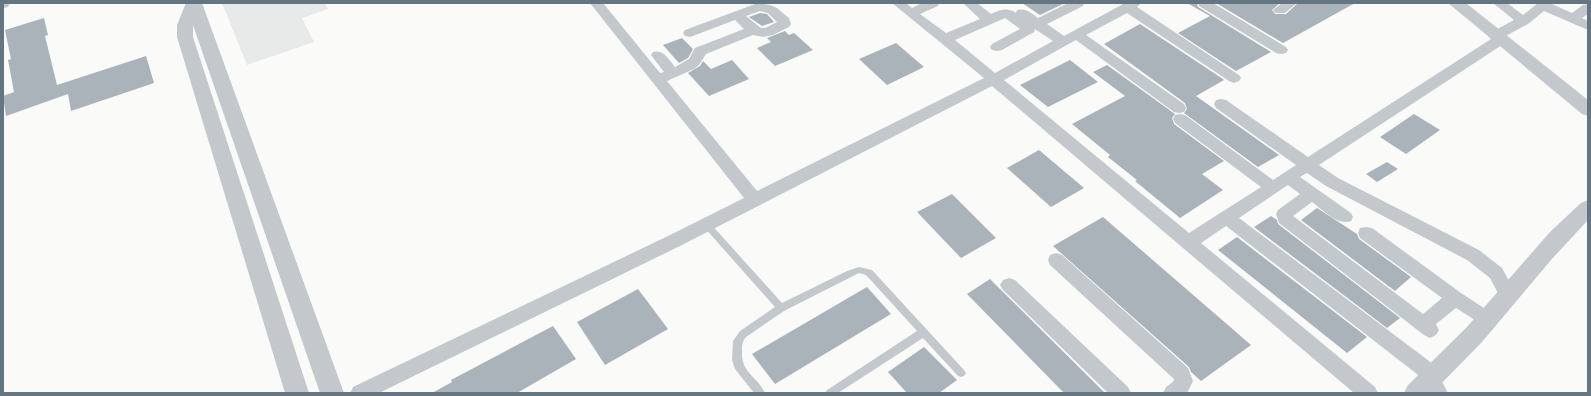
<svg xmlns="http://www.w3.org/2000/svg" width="1591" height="396" viewBox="0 0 1591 396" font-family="Mulish,sans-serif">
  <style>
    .built { fill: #e8e9e9 }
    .building { fill: #aab3b9 }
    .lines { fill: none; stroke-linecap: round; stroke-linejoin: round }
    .service { fill: #c3c8cc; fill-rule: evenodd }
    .minor { fill: #c3c8cc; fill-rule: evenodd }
    .tertiary { fill: #c3c8cc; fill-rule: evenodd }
  </style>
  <rect width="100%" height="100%" fill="#fafaf8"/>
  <path class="built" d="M222,3H325L328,9L302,18L314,42L247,65Z"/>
  <g class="building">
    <path d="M1022,3H1065L1040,15Z"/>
    <path d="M1187,3H1197L1198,7L1271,52L1236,71L1178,33L1210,16Z"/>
    <path d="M1216,3H1280L1272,10L1275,14H1286L1298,3H1355L1283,43Z"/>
    <path d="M760,13L767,14L774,22L762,26L749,17Z"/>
    <path d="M44,18L48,35L45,36L57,85L146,56L154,83L71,111L68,94L6,116L3,96L14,92L8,60L11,59L5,30Z"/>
    <path d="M1140,24L1223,79L1224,80L1196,96L1279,155L1258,167L1184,113L1187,109L1185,103L1104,44Z"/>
    <path d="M785,31L789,35L794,33L813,50L775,66L757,48L771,42L767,38Z"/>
    <path d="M682,38L693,49L688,58L679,63L663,45Z"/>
    <path d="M896,43L924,67L887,85L859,59Z"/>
    <path d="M732,60L749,79L709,96L688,73L700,66L703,61L711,69Z"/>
    <path d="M1070,60L1098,82L1048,107L1020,85Z"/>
    <path d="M1107,65L1175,114L1172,118L1174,124L1224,161L1202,174L1223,190L1180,218L1135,181L1137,180L1108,157L1110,155L1072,124L1125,96L1093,72Z"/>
    <path d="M1414,114L1440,130L1406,154L1380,137Z"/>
    <path d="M1039,150L1084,188L1051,207L1007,168Z"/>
    <path d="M1387,162L1398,169L1377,182L1366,174Z"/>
    <path d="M952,194L996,238L961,258L917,212Z"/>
    <path d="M1317,208L1357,234L1359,239L1411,277L1395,291L1301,220Z"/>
    <path d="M1271,216L1277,220L1278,224L1400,318L1387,328L1254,227Z"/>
    <path d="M1103,217L1251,345L1201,381L1191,372L1189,367L1053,246Z"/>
    <path d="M1237,237L1367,337L1347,353L1218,250Z"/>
    <path d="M990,279L1002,291L1105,393H1064L967,294Z"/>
    <path d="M867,287L891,314L775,384L752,354Z"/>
    <path d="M638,289L668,329L605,365L577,322Z"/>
    <path d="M553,326L576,359L517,393H432L452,382L451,380Z"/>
    <path d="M924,347L957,380L939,393H907L888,372Z"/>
  </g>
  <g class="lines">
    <path class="service" d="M706,221L709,222L782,303L847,271L859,267L872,270L964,370L966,373L964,376L961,377L958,376L923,338L838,393H825L827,390L917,331L866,275L859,273L784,311L746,337C742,342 742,345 742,352C741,373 757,376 765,393H754L735,369L732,360L733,341L740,331L775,307L703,226L702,224L703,222Z"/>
    <g class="minor">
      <path d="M3,3H10L8,7L3,8Z"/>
      <path d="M590,3H603L660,73L664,72L651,55L653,52C664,49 669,60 675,67L689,59L695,48L744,29L735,20L690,37L685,36L683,33L685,30L758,3L770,5L777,8L789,18L791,24L789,27L773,35L763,37L753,35L706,54L699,65L694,69L667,81L757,191L984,78L892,3H906L912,8L922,3H939L938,6L920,14L946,33L980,19L963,3H977L991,14C1000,10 1007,7 1016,13L1017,10C1026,8 1031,13 1038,18L1068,3H1084L1083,6L1047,24L1064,36L1125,3H1141L1137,7L1239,75L1241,78L1239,81L1234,83L1229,81L1127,13L1086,35L1184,104L1186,108L1184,112L1179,113L1174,112L1076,40L1004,80L1189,233L1261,187L1175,123L1173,119L1175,115L1180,114L1185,115L1273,180L1296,165L1216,108L1214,104L1216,100L1221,99L1226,100L1308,157L1491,39L1488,36L1490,33L1514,20L1493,3H1507L1523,15L1538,3H1552V4L1572,13L1583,5L1588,4V14L1582,18L1588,21V30L1544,11L1528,24L1504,37L1507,40L1505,43L1319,165L1338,178L1479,250L1502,268L1516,294L1513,299L1507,301L1501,299L1490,278L1467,260L1326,186L1307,173L1300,177L1351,213L1353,217L1351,221C1337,226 1323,210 1312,202L1293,216L1423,314L1442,298L1360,238L1358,233L1360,228L1366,227L1372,228L1461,293L1493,314L1496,319L1493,324L1487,327L1481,324L1456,308L1436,324L1439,330L1436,335L1430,338L1424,335L1279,223L1276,214L1278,210L1300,194L1288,185L1239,218L1441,370L1443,376L1441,380L1448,393H1428L1422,378L1226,226L1201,243L1375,387L1378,393H1354L992,86L680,246L379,393H350L353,387L668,236L744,198ZM760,11L768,13L777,22L765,28H761L746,16ZM1005,18L1020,29L992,44L990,47L992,50L997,51L1002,50L1034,32L1035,29L1053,41L995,73L955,40Z"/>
      <path d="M1198,3H1213L1286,47L1288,50L1286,53L1281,54L1276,53L1199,6Z"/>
      <path d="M1282,3H1297L1285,13H1275L1273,10Z"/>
      <path d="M1056,253L1062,255L1188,368L1193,381L1187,393H1163L1166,387L1173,382L1174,379L1050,265L1048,260L1050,255Z"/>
      <path d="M1009,278L1015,280L1128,387L1131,393H1108L1003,290L1000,285L1003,280Z"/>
    </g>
    <g class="tertiary">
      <path d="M186,3H202L344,393H320L193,25V37L309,393H285L177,37V25Z"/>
      <path d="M1448,3H1466L1588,100V116L1582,114Z"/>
      <path d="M1588,200V220L1551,260L1482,342L1432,393H1404L1408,385L1466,328L1550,232L1581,203Z"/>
    </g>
  </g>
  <rect width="1591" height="396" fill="none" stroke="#657683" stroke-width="8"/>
</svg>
